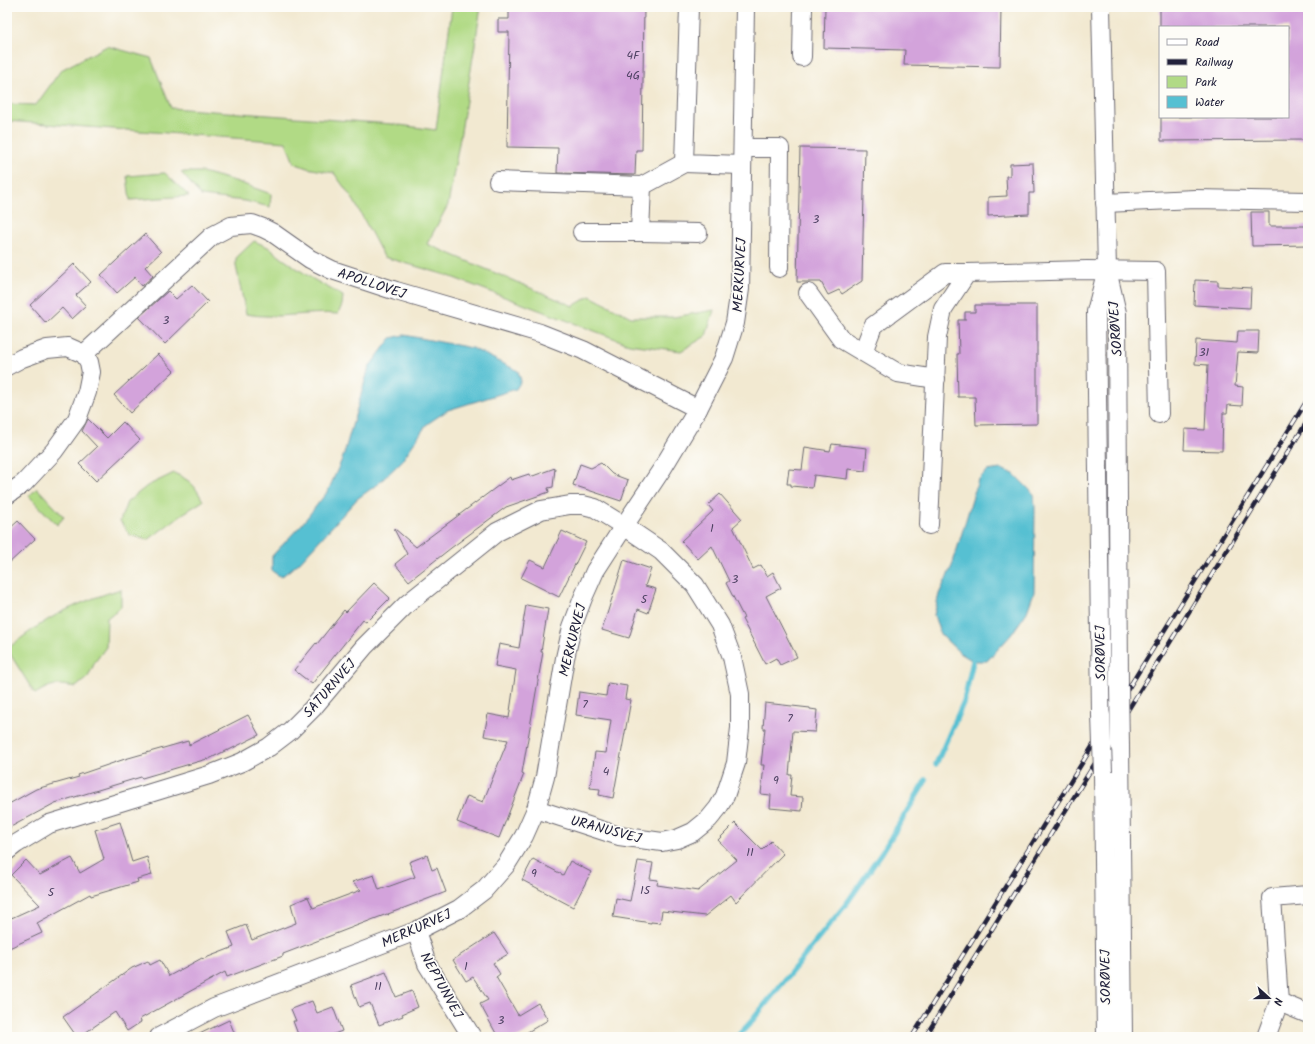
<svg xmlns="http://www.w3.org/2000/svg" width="1315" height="1044" viewBox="0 0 1315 1044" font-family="Kalam,sans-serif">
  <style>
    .green { fill: #b1da85; stroke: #6a7e60 }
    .water { fill: #56c0d2; stroke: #3c7186 }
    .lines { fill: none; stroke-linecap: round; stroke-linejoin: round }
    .stream { stroke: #56c0d2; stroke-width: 5.5 }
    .building { fill: #d3a3db }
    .minor-casing { stroke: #6b6870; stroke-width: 20 }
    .minor { stroke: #fff; stroke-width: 18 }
    .rail-casing { stroke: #22223b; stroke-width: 4.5 }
    .rail { stroke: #fdfcf7; stroke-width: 3; stroke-dasharray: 9; stroke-linecap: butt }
    .minor-bridge-casing { stroke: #6b6870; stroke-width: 20; stroke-linecap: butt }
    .minor-bridge { stroke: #fff; stroke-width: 18 }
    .labels { text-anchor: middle; stroke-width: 3.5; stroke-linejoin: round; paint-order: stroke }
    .number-label { font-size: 12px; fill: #4e4263 }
    .street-label { font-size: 14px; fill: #22223b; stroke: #fdfcf7 }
  </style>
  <rect width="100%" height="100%" fill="#fdfcf7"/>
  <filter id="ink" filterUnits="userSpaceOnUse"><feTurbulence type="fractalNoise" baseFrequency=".025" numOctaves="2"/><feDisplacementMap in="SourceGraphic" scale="8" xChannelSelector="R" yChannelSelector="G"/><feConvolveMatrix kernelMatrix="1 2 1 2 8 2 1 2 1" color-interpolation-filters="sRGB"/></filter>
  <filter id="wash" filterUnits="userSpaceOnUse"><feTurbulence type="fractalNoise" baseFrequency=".012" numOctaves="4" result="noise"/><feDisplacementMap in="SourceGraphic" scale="16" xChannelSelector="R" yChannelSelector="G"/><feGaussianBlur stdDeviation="0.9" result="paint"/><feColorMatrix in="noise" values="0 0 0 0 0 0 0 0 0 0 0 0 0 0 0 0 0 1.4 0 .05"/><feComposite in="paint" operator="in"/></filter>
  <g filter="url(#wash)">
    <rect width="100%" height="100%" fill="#f2e9d1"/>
    <g class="green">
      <path d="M452,7H481L460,138L448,205L427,244L573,306L590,296L631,317H674L714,310L706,336L681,351L629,344L446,275L384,257L354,201L334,173L307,168L294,163L286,142L7,121V104L36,105L61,70L107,46L151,58L171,108L392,124L436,130Z"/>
      <path d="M181,172H202L235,181L271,194L270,207L245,201L201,196Z"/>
      <path d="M165,173L189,196L130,200L127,176Z"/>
      <path d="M254,241L268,247L283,259L313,279L343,296L342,305L338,314C307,311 276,320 246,314L236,266V258Z"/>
      <path d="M174,473C191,481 194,484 203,501L181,515L148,540L130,535L120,521L127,502L147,486Z"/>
      <path d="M37,488L64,517L57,525L29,496Z"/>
      <path d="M121,589V607L107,618L106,647L95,662L88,677L76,687C56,684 53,683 35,694L7,649C25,635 43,621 64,611C82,602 101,595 121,589Z"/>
    </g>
    <g class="water">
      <path d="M404,335L472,348L518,371L521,381L516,389L448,410L427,424L401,462L379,483L357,499L299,563L281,577L272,571V556L302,524L328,491L343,457L369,367L391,338Z"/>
      <path d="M1001,469L1014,474L1034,494L1035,508L1034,592L1027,612L1011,635L987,661H973L960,653L940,634L934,615L939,594L952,566L978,480L987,471Z"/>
    </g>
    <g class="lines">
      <g class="stream">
        <path d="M936,764L964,701L973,661"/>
        <path d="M737,1037L751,1022L847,903L881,854L926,780"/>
      </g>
    </g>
    <g id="blocks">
      <g class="building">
        <path d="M509,7H644L642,150H636L635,175L557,173L558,148L507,147L509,32H498V19H509Z"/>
        <path d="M825,7H1001L1000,67L904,65L905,50L824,48Z"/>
        <path d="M1160,7H1308V140L1161,141V117H1288V27H1160Z"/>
        <path d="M800,148L865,149L862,281L842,294L839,290L828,295L821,282H797Z"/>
        <path d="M1033,163L1034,193H1029V214L988,216V197L1007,196L1006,176H1010V164Z"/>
        <path d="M1251,212H1269V226H1308V245L1252,246Z"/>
        <path d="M145,234L161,252L145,267L153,276L142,286L135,277L117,293L101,275Z"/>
        <path d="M74,264L91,282L76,295L86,306L72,319L62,308L46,323L30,305Z"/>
        <path d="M1195,280L1218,281V286L1251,288L1250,308L1194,305Z"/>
        <path d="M192,285L208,302L165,344L139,317L168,291L176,299Z"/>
        <path d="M975,305H1037V424L976,425L975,397H958L957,354H959L958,320H965V312H975Z"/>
        <path d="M1238,331H1259L1258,353L1238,352L1235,386L1243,387L1242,406L1228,405L1227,413H1223L1222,451L1184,450L1185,429L1205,430L1208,365L1195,364L1196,340L1237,343Z"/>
        <path d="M158,354L174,371L130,413L114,395Z"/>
        <path d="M88,419L107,438L123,422L140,440L96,481L79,464L97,447L82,431Z"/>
        <path d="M832,444L867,448L865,471L848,469L847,479L814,475L812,488L791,486V484H787L789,469L802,470L805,447L830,451Z"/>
        <path d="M601,463L612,474L628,480L621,501L573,485L580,464L591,468Z"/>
        <path d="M555,468L553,487L548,488L549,492L506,507L451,548L409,581L395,564L407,554L394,529H395L416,547L510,477L511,480L529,474L530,477Z"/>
        <path d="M720,494L742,519L733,527L753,569L761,565L767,576L773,572L781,588L766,596L797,657L780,665L776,658L765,664L742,619L744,618L726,583L729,581L712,546L698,559L681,541L713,511L708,505Z"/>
        <path d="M18,521L35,539L7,565V531Z"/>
        <path d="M562,531L586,542L559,597L521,578L530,560L545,567Z"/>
        <path d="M624,560L651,569L645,586L656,589L648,613L638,609L629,638L602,630Z"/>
        <path d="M374,583L390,598L366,622L363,620L312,684L294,670L316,643L317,644L344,610L346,612Z"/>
        <path d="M526,605L548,609L541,652H543L522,773L524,774L499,838L457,822L467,796L483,802L508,740L484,736L488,714L509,718L516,670L495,666L499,644L519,648Z"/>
        <path d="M608,683L627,686L625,699L631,700L613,798L599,795L600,789L590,788L595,752L606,753L611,720L576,715L579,692L606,696Z"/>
        <path d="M765,703L810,708V709L817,710L815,732L793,731L789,775H792L790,796L803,797L802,811L770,808L771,795L761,794L764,765H761L765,728H763Z"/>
        <path d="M248,715L259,735L227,751V750L207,760V759L142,778L141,777L55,803L7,829V805L36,789L79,777L78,775L125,759L188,741L189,745Z"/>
        <path d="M120,822L132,862L147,857L152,875L137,879L138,882L91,896L90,894L37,923L42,933L7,949V920L40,905L11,875L26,860L40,875L72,858L80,873L104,859L95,830Z"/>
        <path d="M735,823L762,850L771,841L783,854L736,902L731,895L705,916L662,911L660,923L651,922V923L613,917L616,898L630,901L638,861L653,863L650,879L658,880L657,885L698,891L737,860L718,840Z"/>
        <path d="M427,855L432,870L437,868L446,892L388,914L389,915L387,914L283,954V956L227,977L225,972L140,1019L141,1022L127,1031L115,1012L79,1037H77L63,1017L132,968L148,961L150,965L160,960L169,976L202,958L203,959L234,947L228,932L246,925L252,940L296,923L291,904L308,897L313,908L361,890L352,882L374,875L379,890L415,877L409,862Z"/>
        <path d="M533,859L563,875L570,861L591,872L573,907L522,880Z"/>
        <path d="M494,933L508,954L493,963L500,974L496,977L518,1015L538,1003L548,1020L519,1037H498L480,1004L488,1000L473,977L466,981L453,960Z"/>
        <path d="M386,972L396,997L412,991L418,1007L402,1014L403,1016L379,1025L370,1003L359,1007L351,985Z"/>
        <path d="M312,1001L317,1013L333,1007L342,1031L326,1037H299L293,1021H296L291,1009Z"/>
        <path d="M229,1020L236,1037H193Z"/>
      </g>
    </g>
  </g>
  <g filter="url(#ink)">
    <use href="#blocks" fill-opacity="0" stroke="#6b6870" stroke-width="1"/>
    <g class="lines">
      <g class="minor-casing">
        <g id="minor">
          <path d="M689,7L684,163L742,165"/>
          <path d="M1101,7L1107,270L1117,313L1119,687"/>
          <path d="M802,57L803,7"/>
          <path d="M743,148H780L779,268"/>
          <path d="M498,181L642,186L684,163"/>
          <path d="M642,186L640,232L698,233"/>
          <path d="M1105,203L1195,199L1308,201"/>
          <path d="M582,232H640"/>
          <path d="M808,293L841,339L898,373L936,379"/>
          <path d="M863,352L873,326L945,273H967"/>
          <path d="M84,354L212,236L231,226L240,225L252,224L263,228L273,233L310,259L332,270L396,291L540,333L583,350L698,409"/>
          <path d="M7,366L22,358L47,349L68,347L84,354L89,362L91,372L87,392L77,419L54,451L24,483L7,495"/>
          <path d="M929,525L937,337L943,309L967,273L1087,270L1156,271L1159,414"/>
          <path d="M1101,715L1096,312L1106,273"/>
          <path d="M1120,746L1123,1037"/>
          <path d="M1103,772L1106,1037"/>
          <path d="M7,851L16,844L49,824L209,775L242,762L269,747L290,731L312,709L364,647L407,604L497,532L541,510L570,505H583L595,508L624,526L661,551L695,585L720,625L732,657L740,694V728L736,763L725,796L718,808L709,819L693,832L677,839L662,842L619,836L536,809"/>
          <path d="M1308,895L1272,898L1279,1002L1308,1014"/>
          <path d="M416,931L427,964L472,1037"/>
          <path d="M159,1037L214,1008L416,931L459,909L484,890L506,865L524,836L536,809L545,777L565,658L572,627L583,598L595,571L624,526L662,469L698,409L724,358L735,323L740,289L745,7"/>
          <path d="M1266,1037L1279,1002"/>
        </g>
      </g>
      <use href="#minor" class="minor"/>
      <g class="rail-casing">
        <g id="rail">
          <path d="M912,1037L1308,399"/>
          <path d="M925,1037L1308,420"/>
        </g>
      </g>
      <use href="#rail" class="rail"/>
      <g class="minor-bridge-casing">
        <g id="minor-bridge">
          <path d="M1119,687L1120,746"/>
          <path d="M1101,715L1103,772"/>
        </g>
      </g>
      <use href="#minor-bridge" class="minor-bridge"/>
    </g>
  </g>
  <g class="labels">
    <g class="number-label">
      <text x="633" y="59">4F</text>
      <text x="633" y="79">4G</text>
      <text x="816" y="223">3</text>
      <text x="166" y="324">3</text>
      <text x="1204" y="356">31</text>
      <text x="712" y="532">1</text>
      <text x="735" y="583">3</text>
      <text x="644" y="603">5</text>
      <text x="585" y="708">7</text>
      <text x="790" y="722">7</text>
      <text x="606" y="775">4</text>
      <text x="776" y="784">9</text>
      <text x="750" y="856">11</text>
      <text x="534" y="877">9</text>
      <text x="645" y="894">15</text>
      <text x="51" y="896">5</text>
      <text x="466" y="970">1</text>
      <text x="378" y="990">11</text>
      <text x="501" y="1024">3</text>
    </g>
    <g class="street-label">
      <text transform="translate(739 275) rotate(-87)" y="5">MERKURVEJ</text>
      <text transform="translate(372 283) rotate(18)" y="5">APOLLOVEJ</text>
      <text transform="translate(1115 329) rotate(-94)" y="5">SORØVEJ</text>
      <text transform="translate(572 640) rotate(-76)" y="5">MERKURVEJ</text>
      <text transform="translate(1100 653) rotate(-91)" y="5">SORØVEJ</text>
      <text transform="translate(329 688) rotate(-49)" y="5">SATURNVEJ</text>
      <text transform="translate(606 829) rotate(15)" y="5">URANUSVEJ</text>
      <text transform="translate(416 928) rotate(-24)" y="5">MERKURVEJ</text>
      <text transform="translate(1105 977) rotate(-91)" y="5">SORØVEJ</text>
      <text transform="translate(442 985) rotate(61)" y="5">NEPTUNVEJ</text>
    </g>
  </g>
  <rect width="1315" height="1044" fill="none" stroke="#fdfcf7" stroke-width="24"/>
  <rect x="1159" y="26" width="130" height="92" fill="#fdfcf7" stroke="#a5a5ac"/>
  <rect x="1167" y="39" width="20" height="6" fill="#ffffff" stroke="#a5a5ac"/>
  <text x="1195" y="46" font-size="12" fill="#22223b">Road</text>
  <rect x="1167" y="59" width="20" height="6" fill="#22223b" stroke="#a5a5ac"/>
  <text x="1195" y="66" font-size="12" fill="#22223b">Railway</text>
  <rect x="1167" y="76" width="20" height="12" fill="#b1da85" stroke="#a5a5ac"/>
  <text x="1195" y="86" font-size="12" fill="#22223b">Park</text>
  <rect x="1167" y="96" width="20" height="12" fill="#56c0d2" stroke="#a5a5ac"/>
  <text x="1195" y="106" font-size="12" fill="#22223b">Water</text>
  <g transform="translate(1269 998) rotate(111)" stroke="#fdfcf7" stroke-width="3" paint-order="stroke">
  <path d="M0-3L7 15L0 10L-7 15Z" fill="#22223b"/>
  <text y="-6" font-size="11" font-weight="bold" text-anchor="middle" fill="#22223b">N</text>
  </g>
</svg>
